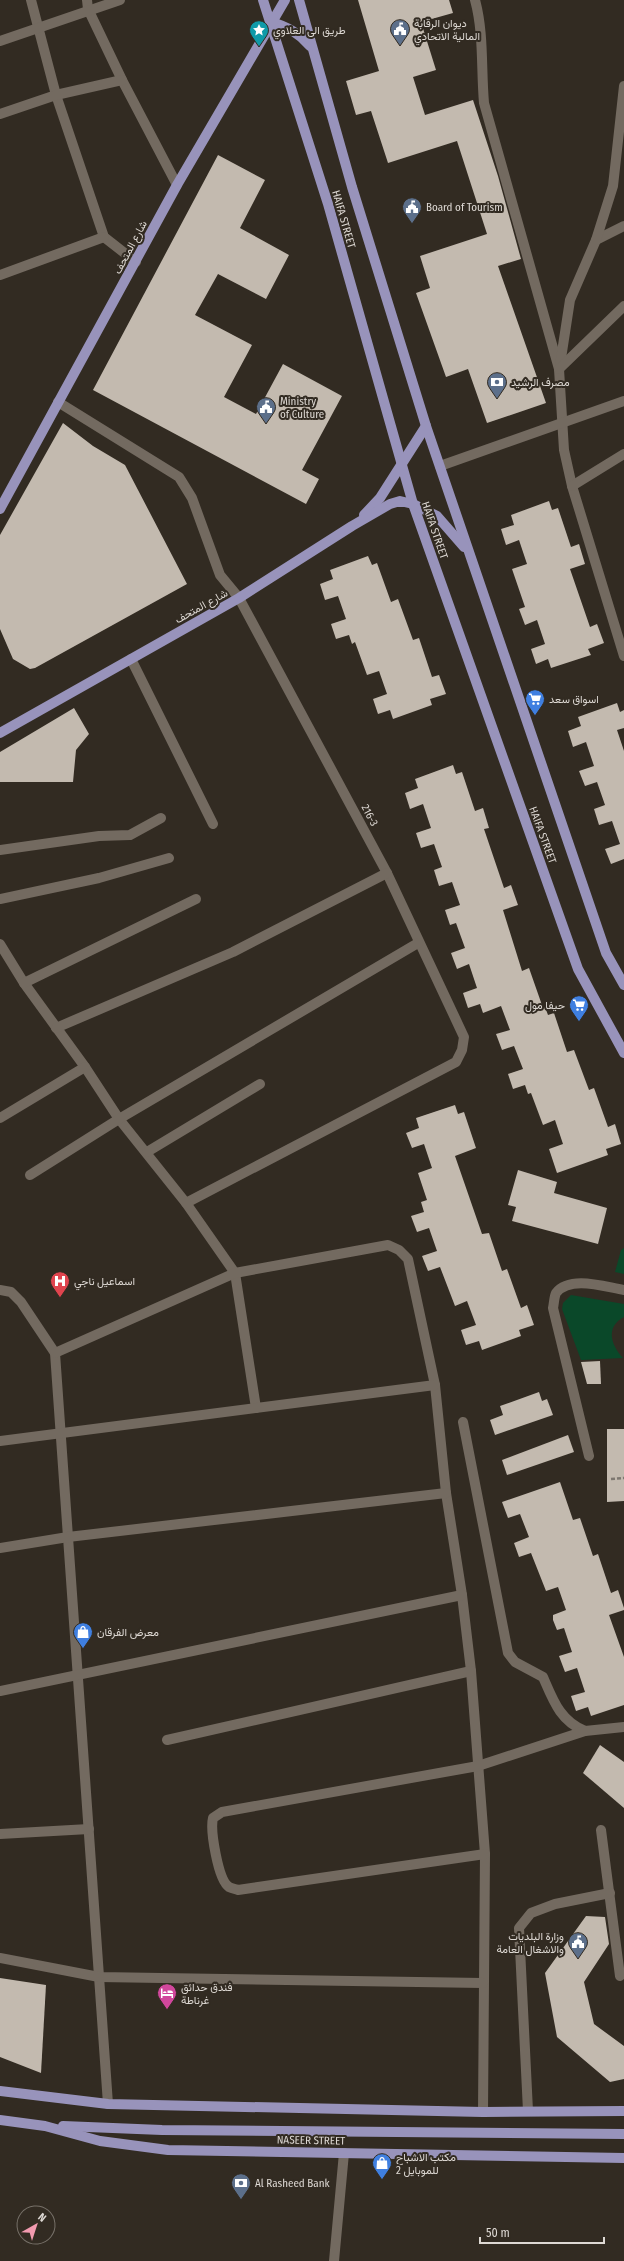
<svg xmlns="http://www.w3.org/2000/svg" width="624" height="2261" viewBox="0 0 624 2261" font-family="'Fira Sans Condensed',Vazirmatn,sans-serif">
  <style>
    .green { fill: #0a4829 }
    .building { fill: #c3baaf }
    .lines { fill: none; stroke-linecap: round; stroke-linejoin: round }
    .path { stroke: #7d7770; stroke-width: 2.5; stroke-dasharray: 4 2; stroke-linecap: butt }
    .minor { stroke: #736a60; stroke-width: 10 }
    .major { stroke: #9893bb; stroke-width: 10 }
    .labels { text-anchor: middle; stroke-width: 4; stroke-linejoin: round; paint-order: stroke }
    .poi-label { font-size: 11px; fill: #ded9d4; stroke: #322b22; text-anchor: start }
    .street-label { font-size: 11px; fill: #ded9d4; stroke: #322b22 }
  </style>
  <rect width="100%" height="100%" fill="#322b22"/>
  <g class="green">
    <path d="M624,1248V1274L615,1272L621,1250Z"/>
    <path d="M571,1295L624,1304V1317C605,1327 611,1345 623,1358L581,1360L562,1309L563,1303Z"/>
  </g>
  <g class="building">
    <path d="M358,0H449L453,13L421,22L436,70L413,77L425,115L473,100L498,176L521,259L498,266L546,403L487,423L468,369L446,377L416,293L430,288L420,256L487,234L457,141L388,163L371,111L356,115L346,81L379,71Z"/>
    <path d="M218,155L265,180L240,228L289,255L266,299L218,274L195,315L252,345L224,397L256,414L283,364L342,396L302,470L319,479L306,504L93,390Z"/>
    <path d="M63,423L93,446L125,465L187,584L35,668L30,669L13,659L0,629V535Z"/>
    <path d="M549,501L552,510L558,508L571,547L579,544L585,564L570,569L590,627L597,624L604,643L588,649L591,655L551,668L548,659L536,664L531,649L545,644L537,620L525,625L519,609L525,607L512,569L527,564L519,540L506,545L501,529L514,525L511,515Z"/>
    <path d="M368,556L372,565L377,563L391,602L398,599L413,640L419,638L432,677L439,675L446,694L430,699L432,705L393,719L390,710L378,714L373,699L387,694L379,671L367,675L355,642L352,644L349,635L336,639L331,624L346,619L338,596L325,600L320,584L333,579L330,570Z"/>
    <path d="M617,703L620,712L624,710V728L617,730L624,751V859L611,864L605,849L620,844L612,821L599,825L594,809L605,805L597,782L585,786L579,771L594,766L586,742L573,747L568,731L581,726L578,717Z"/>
    <path d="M74,708L89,734L76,750L73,782H0V752Z"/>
    <path d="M453,765L456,774L462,772L475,811L483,808L489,828L484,829L504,888L511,885L518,905L503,910L522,971L529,968L543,1008L545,1007L548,1015L554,1013L567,1052L574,1050L589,1090L594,1088L608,1127L615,1124L621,1144L606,1149L608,1155L557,1173L549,1149L563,1144L555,1120L543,1125L531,1093L528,1094L525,1085L513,1089L508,1074L523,1069L514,1046L502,1050L496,1034L510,1030L501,1006L483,1013L480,1004L468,1008L463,993L477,988L469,964L457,969L451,953L465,948L456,923L450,925L445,910L460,905L452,882L439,886L434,870L442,867L434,844L421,848L416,833L431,828L423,804L410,809L405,793L418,788L415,779Z"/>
    <path d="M455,1105L458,1114L464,1112L476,1148L455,1156L482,1234L489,1233L502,1271L507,1269L521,1308L527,1305L534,1325L519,1330L521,1336L482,1350L479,1341L466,1345L461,1330L476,1325L467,1301L455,1306L440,1267L428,1271L422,1256L437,1251L429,1228L417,1232L411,1216L424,1212L421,1202L427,1200L418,1173L432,1168L424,1144L412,1148L406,1133L419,1128L416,1118Z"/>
    <path d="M518,1170L557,1182L554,1193L607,1208L598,1244L512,1221L516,1207L508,1205Z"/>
    <path d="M600,1361L601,1384H587L581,1362Z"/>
    <path d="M539,1392L542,1401L547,1399L553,1415L495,1435L490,1420L503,1415L500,1406Z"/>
    <path d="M607,1429H624V1501L607,1502Z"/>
    <path d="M568,1435L574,1452L507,1475L502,1460Z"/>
    <path d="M560,1482L573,1520L580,1518L593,1556L598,1554L611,1593L618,1590L624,1608V1610L609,1615L624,1657V1705L591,1716L588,1707L576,1711L571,1696L585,1692L577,1668L565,1672L559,1656L572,1652L564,1628L557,1630L553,1620V1615L566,1610L558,1587L546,1591L531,1553L519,1557L514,1543L529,1537L520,1514L508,1518L502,1502Z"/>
    <path d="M600,1745L624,1762V1808L583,1773Z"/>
    <path d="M586,1916L605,1917L609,1944L584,1982L594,2024L624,2046V2079L610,2082L557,2037L545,1973Z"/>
    <path d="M0,1978L46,1985L41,2073L0,2057Z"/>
  </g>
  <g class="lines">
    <path class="path" d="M611,1479L624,1478"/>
    <g class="minor">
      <path d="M31,0L56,95L104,237L136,262"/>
      <path d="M87,0L88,9L122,80L177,185"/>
      <path d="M475,0C484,33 481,69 484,103L559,369L564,450L572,486L624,656"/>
      <path d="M0,41L120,0"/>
      <path d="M0,114L56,95L122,80"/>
      <path d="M596,240L624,226"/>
      <path d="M0,275L104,237"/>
      <path d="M560,365L570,300L596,240L613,186L624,86"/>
      <path d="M559,369L624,306"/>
      <path d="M58,402L179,477L192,498L220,575L239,598L387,873L464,1037L462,1050L456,1062L186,1203"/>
      <path d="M440,466L624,401"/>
      <path d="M572,486L624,454"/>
      <path d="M131,659L213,824"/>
      <path d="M0,850L99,836L130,835L161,818"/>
      <path d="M0,899L99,878L169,858"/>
      <path d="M0,944L24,983L85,1067L119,1119L186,1203L235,1273L256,1408"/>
      <path d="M24,983L196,899"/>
      <path d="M56,1028L233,952L387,873"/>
      <path d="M0,1118L85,1067"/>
      <path d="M147,1152L260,1084"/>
      <path d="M30,1175L119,1119L418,943"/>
      <path d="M0,1290L11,1292L21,1302L55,1353L108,2104"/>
      <path d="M55,1353L235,1273L388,1245L399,1250L408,1259L435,1385L446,1493L462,1595L471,1671L485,1854L483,2112"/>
      <path d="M463,1422L508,1653L515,1662L543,1677C553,1700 560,1721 585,1731"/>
      <path d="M0,1441L435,1385"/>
      <path d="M589,1456L553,1308C554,1304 554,1297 556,1293C570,1275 605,1287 624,1290"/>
      <path d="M0,1548L68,1537L446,1493"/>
      <path d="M0,1691L462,1595"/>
      <path d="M167,1740L471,1671"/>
      <path d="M601,1830L620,1976"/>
      <path d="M0,1834L89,1829"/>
      <path d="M485,1854L238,1890C235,1889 231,1888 229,1887C218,1880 210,1830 213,1818L222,1812L478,1766L585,1731L624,1727"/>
      <path d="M0,1958L99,1977L483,1983"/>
      <path d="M528,2111L519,1928L531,1913L555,1904L610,1893"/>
      <path d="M334,2261L344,2153"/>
    </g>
    <g class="major">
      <path d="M263,0L328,204L413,504L578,969L624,1053"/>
      <path d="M299,0L352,187L426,426L606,953L624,985"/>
      <path d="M271,22C287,26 299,33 310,46"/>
      <path d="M0,509L177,185L285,0"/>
      <path d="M364,515L380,498L426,426"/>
      <path d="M0,733L239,598L352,526L390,504L400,501L413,504L437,516L464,547"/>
      <path d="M0,2091L108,2104L483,2112L624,2111"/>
      <path d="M0,2120L45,2126L100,2141L168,2150L624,2158"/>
      <path d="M63,2126L162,2130L624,2134"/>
    </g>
  </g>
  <defs>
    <g id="civic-pin" transform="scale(1)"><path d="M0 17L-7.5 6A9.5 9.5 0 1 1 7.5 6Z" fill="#5c6f8a" stroke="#322b22"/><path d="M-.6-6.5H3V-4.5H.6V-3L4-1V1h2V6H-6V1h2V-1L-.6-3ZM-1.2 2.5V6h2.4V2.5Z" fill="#fff"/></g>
    <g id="sight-pin" transform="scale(1)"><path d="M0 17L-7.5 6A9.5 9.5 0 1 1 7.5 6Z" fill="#0f9aa8" stroke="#322b22"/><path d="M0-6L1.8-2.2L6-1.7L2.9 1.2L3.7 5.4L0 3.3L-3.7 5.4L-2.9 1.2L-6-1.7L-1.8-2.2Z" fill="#fff"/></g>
    <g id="bank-pin" transform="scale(1)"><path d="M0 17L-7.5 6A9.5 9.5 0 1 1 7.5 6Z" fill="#5c6f8a" stroke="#322b22"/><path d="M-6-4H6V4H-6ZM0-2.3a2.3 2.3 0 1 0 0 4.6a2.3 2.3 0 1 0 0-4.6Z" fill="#fff"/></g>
    <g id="supermarket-pin" transform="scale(1)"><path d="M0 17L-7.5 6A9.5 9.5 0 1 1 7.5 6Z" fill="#3f7fe0" stroke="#322b22"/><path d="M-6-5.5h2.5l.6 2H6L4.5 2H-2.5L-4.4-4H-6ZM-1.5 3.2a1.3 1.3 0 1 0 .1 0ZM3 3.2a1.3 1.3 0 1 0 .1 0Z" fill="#fff"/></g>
    <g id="hospital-pin" transform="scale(1)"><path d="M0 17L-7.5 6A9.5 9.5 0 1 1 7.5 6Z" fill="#e0444e" stroke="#322b22"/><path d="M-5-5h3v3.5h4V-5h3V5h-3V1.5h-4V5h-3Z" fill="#fff"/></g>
    <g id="shop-pin" transform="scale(1)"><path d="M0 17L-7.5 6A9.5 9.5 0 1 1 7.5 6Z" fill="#3f7fe0" stroke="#322b22"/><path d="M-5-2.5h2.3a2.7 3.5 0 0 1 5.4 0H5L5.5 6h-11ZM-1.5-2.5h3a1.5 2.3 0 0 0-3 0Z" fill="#fff"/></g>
    <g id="hotel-pin" transform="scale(1)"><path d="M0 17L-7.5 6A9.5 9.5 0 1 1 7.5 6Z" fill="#d1479c" stroke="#322b22"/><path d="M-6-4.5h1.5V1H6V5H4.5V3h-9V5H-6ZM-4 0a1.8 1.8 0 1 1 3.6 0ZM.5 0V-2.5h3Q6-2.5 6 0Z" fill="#fff"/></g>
  </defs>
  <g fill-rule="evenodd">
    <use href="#civic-pin" x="400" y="29"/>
    <use href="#sight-pin" x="259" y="30"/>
    <use href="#civic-pin" x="412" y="207"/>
    <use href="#bank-pin" x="497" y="382"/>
    <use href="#civic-pin" x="266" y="407"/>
    <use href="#supermarket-pin" x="535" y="699"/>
    <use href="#supermarket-pin" x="579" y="1005"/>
    <use href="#hospital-pin" x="60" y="1281"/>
    <use href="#shop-pin" x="83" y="1632"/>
    <use href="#civic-pin" x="578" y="1942"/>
    <use href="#hotel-pin" x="167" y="1993"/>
    <use href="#shop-pin" x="382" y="2163"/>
    <use href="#bank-pin" x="241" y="2183"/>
  </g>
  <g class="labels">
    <g class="poi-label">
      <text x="414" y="27">ديوان الرقابة<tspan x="414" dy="13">المالية الاتحادي</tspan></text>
      <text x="273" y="34">طريق الى العلاوي</text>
      <text x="426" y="211">Board of Tourism</text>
      <text x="511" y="386">مصرف الرشيد</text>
      <text x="280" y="405">Ministry<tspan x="280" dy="13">of Culture</tspan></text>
      <text x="549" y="703">اسواق سعد</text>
      <text x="565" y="1009" text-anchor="end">حيفا مول</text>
      <text x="74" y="1285">اسماعيل ناجي</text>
      <text x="97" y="1636">معرض الفرقان</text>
      <text x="564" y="1940" text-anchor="end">وزارة البلديات<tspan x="564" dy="13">والاشغال العامة</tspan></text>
      <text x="181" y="1991">فندق حدائق<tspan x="181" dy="13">غرناطة</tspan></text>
      <text x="396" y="2161">مكتب الاشباح<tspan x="396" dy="13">2 للموبايل</tspan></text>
      <text x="255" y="2187">Al Rasheed Bank</text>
    </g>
    <g class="street-label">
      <text transform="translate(344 219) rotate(74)" y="4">HAIFA STREET</text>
      <text transform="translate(130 247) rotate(-62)" y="4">شارع المتحف</text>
      <text transform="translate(435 530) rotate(71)" y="4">HAIFA STREET</text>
      <text transform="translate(201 606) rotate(-29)" y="4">شارع المتحف</text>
      <text transform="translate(370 815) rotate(62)" y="4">216-3</text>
      <text transform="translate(543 835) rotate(70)" y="4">HAIFA STREET</text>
      <text transform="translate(311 2140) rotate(1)" y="4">NASEER STREET</text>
    </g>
  </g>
  <g transform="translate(36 2225) rotate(39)"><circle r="19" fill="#322b22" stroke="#777169"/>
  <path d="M0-3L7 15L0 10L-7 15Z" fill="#f29aaf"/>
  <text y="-6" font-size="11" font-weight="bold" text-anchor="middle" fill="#ded9d4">N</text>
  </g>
  <path d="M480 2237v6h124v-6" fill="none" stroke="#ded9d4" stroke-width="2"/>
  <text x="486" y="2237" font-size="12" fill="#ded9d4" stroke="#322b22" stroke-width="3" paint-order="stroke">50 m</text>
</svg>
